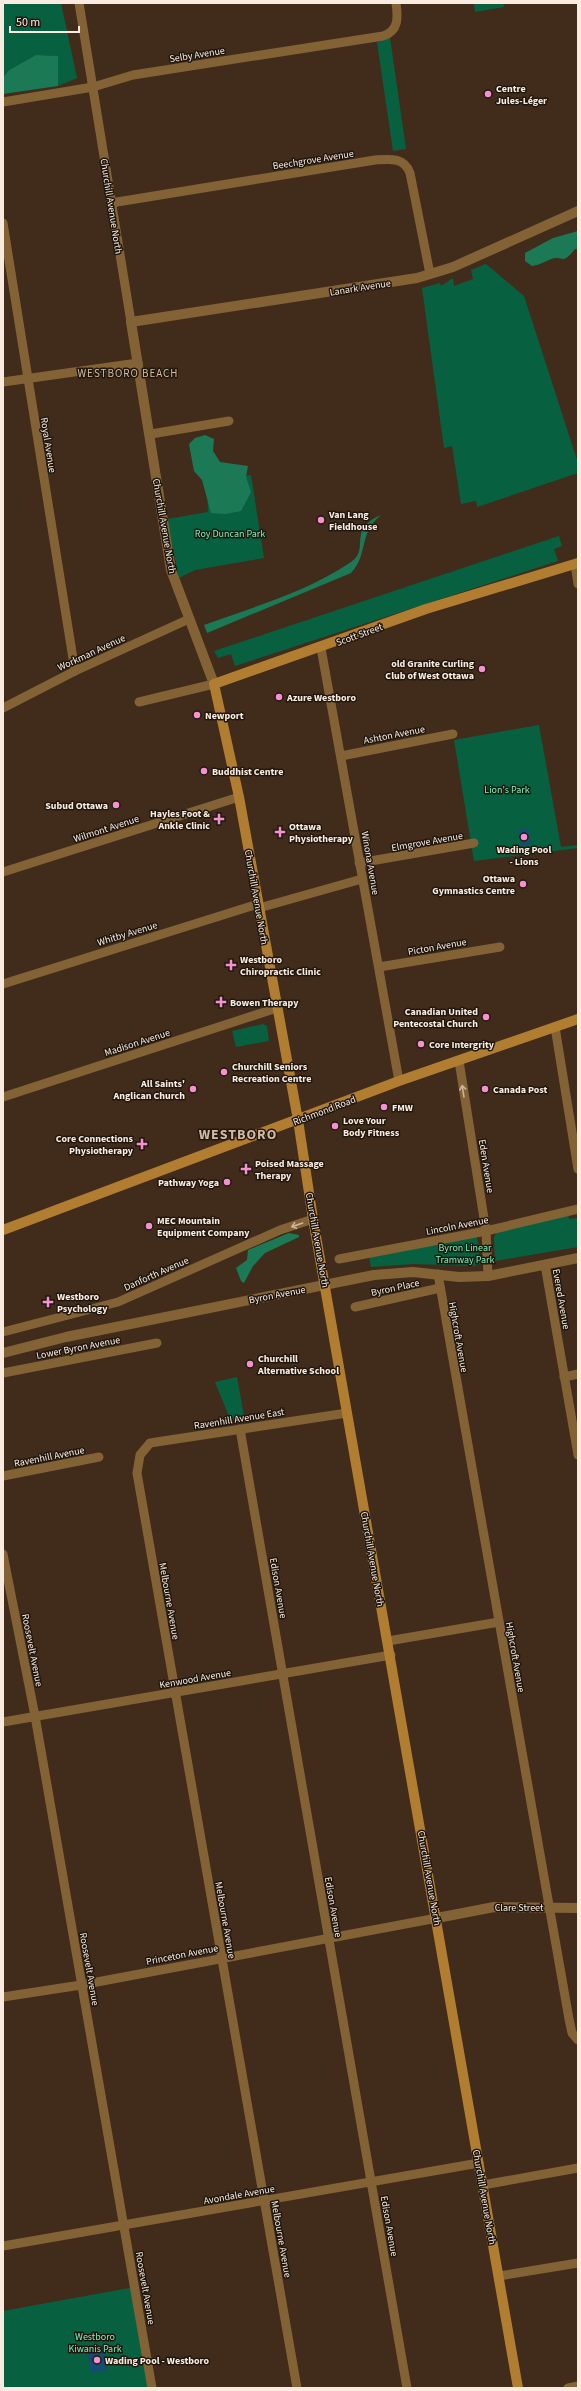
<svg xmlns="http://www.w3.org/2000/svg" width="581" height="2391" viewBox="0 0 581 2391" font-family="'Source Sans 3',sans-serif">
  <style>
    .green { fill: #076141 }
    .forest { fill: #1b7a55 }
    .water { fill: #154d72 }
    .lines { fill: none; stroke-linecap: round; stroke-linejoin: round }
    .minor { stroke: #836336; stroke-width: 9 }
    .tertiary { stroke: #836336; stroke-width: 10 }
    .secondary { stroke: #b17d31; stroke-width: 10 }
    .oneway { stroke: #cab59c }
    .poi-dot { fill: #f690d0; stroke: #20170f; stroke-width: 1.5 }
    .labels { text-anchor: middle; stroke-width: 3; stroke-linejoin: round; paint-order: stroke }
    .street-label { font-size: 10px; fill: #f9ebe0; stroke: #20170f }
    .poi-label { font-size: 10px; font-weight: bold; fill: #f9ebe0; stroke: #20170f; text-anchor: start }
    .park-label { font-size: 10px; fill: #7af2bb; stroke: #20170f }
    .neighbourhood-label { font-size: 11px; letter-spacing: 1px; fill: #d3b8a3; stroke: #20170f }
    .district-label { font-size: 14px; font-weight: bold; letter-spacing: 1px; fill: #d3b8a3; stroke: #20170f }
  </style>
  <rect width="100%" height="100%" fill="#412c1b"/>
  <g class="green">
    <path d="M3,3H61L77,78L58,86V56L36,55L9,70L3,78Z"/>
    <path d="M474,3H503L504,7L475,12Z"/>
    <path d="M390,38L406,149L393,151L377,42Z"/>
    <path d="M486,264L524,296L578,463V473L477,507L476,501L461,504L452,446L444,448L422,288L440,283L441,286L453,278L454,286L473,279L471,270Z"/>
    <path d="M251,475L264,558L195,570L179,578L167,519L208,512L207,482Z"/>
    <path d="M559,536L562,546L554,549L558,561L235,666L231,654L218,658L214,651Z"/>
    <path d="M539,725L561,847L578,845V848L474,861L454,740Z"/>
    <path d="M263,1024L267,1026L269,1041L236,1047L232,1031Z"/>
    <path d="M568,1212L569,1219L578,1218V1247L495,1261L494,1238L496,1233Z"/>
    <path d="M477,1237L480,1264L474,1266L414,1264L371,1267L369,1256Z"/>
    <path d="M237,1377L244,1416L230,1419L215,1382Z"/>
    <path d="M135,2287L152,2388H3V2311Z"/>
  </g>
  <g class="forest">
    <path d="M36,55L58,56V86L3,94V78L9,70Z"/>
    <path d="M578,231V249H575C561,266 565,255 551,259C544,262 539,265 532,266L525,261V253L553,238Z"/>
    <path d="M205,435L214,439L213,451L220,462L248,466L246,477L251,492L241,511L226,514L211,513L202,480L194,471L189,444L195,438Z"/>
    <path d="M381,515C358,533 369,554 351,573L207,633L204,625C253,607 307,592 351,562C371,549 346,530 381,515Z"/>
    <path d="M289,1233L299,1235V1237L265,1253L253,1266L244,1283L241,1281L236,1268L247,1260L248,1250Z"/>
  </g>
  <g class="water">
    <path d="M528,828L531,844L521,846L518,830Z"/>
    <path d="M103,2347L107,2370L91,2373L87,2350Z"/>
  </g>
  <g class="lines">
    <g class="minor">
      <path d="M79,3L131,322"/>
      <path d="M3,102L93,87L133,75L383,36C399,31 398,17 396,3"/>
      <path d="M111,203L375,160C390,159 404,157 410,173L430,274"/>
      <path d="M3,223L75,671"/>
      <path d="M3,382L138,363"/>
      <path d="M151,434L229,421"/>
      <path d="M575,564L578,584"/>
      <path d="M321,648L399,1081"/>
      <path d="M139,702L214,684"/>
      <path d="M3,708L75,671L189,619"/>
      <path d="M341,756L453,734"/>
      <path d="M359,863L474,843"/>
      <path d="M3,872L239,797"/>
      <path d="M259,908L362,879"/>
      <path d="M379,967L500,947"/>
      <path d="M3,984L258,904"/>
      <path d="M555,1027L578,1169"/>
      <path d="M459,1061L486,1231L488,1276"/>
      <path d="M3,1097L277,1008"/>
      <path d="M339,1259L486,1231L578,1209"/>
      <path d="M545,1265L578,1455"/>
      <path d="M438,1274L569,2019L572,2033L578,2040"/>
      <path d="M355,1307L440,1288"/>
      <path d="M3,1332L118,1302L280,1230L313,1219"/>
      <path d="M3,1373L157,1343"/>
      <path d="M564,1377L578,1374"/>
      <path d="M240,1429L407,2388"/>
      <path d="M3,1476L99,1457"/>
      <path d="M3,1554L35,1716L152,2388"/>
      <path d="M388,1641L499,1622"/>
      <path d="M3,1722L391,1655"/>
      <path d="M3,1997L81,1985L437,1918"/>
      <path d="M483,2185L578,2168"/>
      <path d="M3,2246L479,2163"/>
      <path d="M499,2276L578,2263"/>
      <path d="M297,2388L137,1473L140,1455L150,1443L347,1413"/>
      <path d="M568,2388L578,2386"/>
    </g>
    <g class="tertiary">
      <path d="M214,684L171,570L131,322L417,278L453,267L578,211"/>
      <path d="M3,1353L66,1337L374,1275L413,1272L459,1277L488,1276L578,1258"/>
      <path d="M437,1918L494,1907L578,1908"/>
    </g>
    <g class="secondary">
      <path d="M3,1230L399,1081L578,1019"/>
      <path d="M518,2388L313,1219L298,1120L239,797L214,684L426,609L578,563"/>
    </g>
  </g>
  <defs><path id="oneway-shaft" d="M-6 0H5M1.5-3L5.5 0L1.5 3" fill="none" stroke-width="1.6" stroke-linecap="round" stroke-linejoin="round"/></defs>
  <g class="oneway">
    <use href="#oneway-shaft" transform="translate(463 1091) rotate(-99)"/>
    <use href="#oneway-shaft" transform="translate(297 1225) rotate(161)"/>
  </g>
  <g class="poi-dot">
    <circle cx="488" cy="94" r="4"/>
    <circle cx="321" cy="520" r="4"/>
    <circle cx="482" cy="669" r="4"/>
    <circle cx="279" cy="697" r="4"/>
    <circle cx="197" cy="715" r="4"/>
    <circle cx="204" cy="771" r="4"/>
    <circle cx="116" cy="805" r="4"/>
    <path d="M217 813h4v4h4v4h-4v4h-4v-4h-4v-4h4z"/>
    <path d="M278 826h4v4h4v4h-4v4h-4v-4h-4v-4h4z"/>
    <circle cx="524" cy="837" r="4"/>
    <circle cx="523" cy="884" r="4"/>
    <path d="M229 959h4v4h4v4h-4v4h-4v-4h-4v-4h4z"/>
    <path d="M219 996h4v4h4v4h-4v4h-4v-4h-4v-4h4z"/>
    <circle cx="486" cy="1017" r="4"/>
    <circle cx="421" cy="1044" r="4"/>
    <circle cx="224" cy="1072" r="4"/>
    <circle cx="193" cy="1089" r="4"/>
    <circle cx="485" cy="1089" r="4"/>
    <circle cx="384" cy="1107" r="4"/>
    <circle cx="335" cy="1126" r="4"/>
    <path d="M140 1138h4v4h4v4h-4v4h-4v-4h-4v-4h4z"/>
    <path d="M244 1163h4v4h4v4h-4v4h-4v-4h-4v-4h4z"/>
    <circle cx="227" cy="1182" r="4"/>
    <circle cx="149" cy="1226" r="4"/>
    <path d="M46 1296h4v4h4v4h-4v4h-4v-4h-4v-4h4z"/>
    <circle cx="250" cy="1364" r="4"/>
    <circle cx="97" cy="2360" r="4"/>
  </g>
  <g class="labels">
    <g class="street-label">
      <text transform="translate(197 54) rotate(-9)" y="4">Selby Avenue</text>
      <text transform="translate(313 159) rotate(-9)" y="4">Beechgrove Avenue</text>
      <text transform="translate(112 206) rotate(81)" y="4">Churchill Avenue North</text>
      <text transform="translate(360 287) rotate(-9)" y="4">Lanark Avenue</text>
      <text transform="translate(49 445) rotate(81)" y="4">Royal Avenue</text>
      <text transform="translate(165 526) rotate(80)" y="4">Churchill Avenue North</text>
      <text transform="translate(359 634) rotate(-20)" y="4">Scott Street</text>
      <text transform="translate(91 652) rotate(-25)" y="4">Workman Avenue</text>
      <text transform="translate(394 734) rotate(-11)" y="4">Ashton Avenue</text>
      <text transform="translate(106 828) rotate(-18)" y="4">Wilmont Avenue</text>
      <text transform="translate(427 841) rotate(-10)" y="4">Elmgrove Avenue</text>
      <text transform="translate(371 863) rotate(80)" y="4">Winona Avenue</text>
      <text transform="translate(257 897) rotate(80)" y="4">Churchill Avenue North</text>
      <text transform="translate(127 933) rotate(-17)" y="4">Whitby Avenue</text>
      <text transform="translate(437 946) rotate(-10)" y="4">Picton Avenue</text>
      <text transform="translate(137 1042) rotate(-18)" y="4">Madison Avenue</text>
      <text transform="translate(324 1110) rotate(-21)" y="4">Richmond Road</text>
      <text transform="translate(487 1166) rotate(81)" y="4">Eden Avenue</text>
      <text transform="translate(457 1225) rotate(-11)" y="4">Lincoln Avenue</text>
      <text transform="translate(318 1240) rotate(80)" y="4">Churchill Avenue North</text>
      <text transform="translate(156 1273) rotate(-24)" y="4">Danforth Avenue</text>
      <text transform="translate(395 1287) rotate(-12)" y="4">Byron Place</text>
      <text transform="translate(277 1294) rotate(-11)" y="4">Byron Avenue</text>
      <text transform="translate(562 1299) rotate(80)" y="4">Evered Avenue</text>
      <text transform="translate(459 1337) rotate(80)" y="4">Highcroft Avenue</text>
      <text transform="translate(78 1347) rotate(-11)" y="4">Lower Byron Avenue</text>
      <text transform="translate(239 1418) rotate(-9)" y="4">Ravenhill Avenue East</text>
      <text transform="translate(49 1456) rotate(-11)" y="4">Ravenhill Avenue</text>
      <text transform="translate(373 1559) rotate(80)" y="4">Churchill Avenue North</text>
      <text transform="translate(279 1588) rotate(80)" y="4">Edison Avenue</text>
      <text transform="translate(170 1601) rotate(80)" y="4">Melbourne Avenue</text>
      <text transform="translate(33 1650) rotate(79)" y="4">Roosevelt Avenue</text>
      <text transform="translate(516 1657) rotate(80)" y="4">Highcroft Avenue</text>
      <text transform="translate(195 1678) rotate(-10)" y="4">Kenwood Avenue</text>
      <text transform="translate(430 1878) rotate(80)" y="4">Churchill Avenue North</text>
      <text transform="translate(334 1907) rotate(80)" y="4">Edison Avenue</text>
      <text x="519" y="1911">Clare Street</text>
      <text transform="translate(226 1920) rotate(80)" y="4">Melbourne Avenue</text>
      <text transform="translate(182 1954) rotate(-11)" y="4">Princeton Avenue</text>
      <text transform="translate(90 1969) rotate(80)" y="4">Roosevelt Avenue</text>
      <text transform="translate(239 2194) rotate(-10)" y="4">Avondale Avenue</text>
      <text transform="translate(485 2197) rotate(80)" y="4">Churchill Avenue North</text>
      <text transform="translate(390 2226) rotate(80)" y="4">Edison Avenue</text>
      <text transform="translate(282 2239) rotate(80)" y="4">Melbourne Avenue</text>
      <text transform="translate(146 2288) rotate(80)" y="4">Roosevelt Avenue</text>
    </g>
    <g class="poi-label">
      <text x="496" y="92">Centre<tspan x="496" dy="12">Jules-Léger</tspan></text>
      <text x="329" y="518">Van Lang<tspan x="329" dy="12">Fieldhouse</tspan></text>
      <text x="474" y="667" text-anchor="end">old Granite Curling<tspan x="474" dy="12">Club of West Ottawa</tspan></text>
      <text x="287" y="701">Azure Westboro</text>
      <text x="205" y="719">Newport</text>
      <text x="212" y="775">Buddhist Centre</text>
      <text x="108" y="809" text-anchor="end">Subud Ottawa</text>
      <text x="210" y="817" text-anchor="end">Hayles Foot &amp;<tspan x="210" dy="12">Ankle Clinic</tspan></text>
      <text x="289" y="830">Ottawa<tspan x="289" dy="12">Physiotherapy</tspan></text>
      <text x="524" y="853" text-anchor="middle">Wading Pool<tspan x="524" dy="12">- Lions</tspan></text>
      <text x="515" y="882" text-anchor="end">Ottawa<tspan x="515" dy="12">Gymnastics Centre</tspan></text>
      <text x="240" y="963">Westboro<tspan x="240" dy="12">Chiropractic Clinic</tspan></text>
      <text x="230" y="1006">Bowen Therapy</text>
      <text x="478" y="1015" text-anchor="end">Canadian United<tspan x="478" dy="12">Pentecostal Church</tspan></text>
      <text x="429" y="1048">Core Intergrity</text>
      <text x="232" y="1070">Churchill Seniors<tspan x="232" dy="12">Recreation Centre</tspan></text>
      <text x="185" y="1087" text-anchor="end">All Saints'<tspan x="185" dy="12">Anglican Church</tspan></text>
      <text x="493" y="1093">Canada Post</text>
      <text x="392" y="1111">FMW</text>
      <text x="343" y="1124">Love Your<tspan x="343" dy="12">Body Fitness</tspan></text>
      <text x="133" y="1142" text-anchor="end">Core Connections<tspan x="133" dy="12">Physiotherapy</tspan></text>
      <text x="255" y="1167">Poised Massage<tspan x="255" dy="12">Therapy</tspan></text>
      <text x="219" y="1186" text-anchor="end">Pathway Yoga</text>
      <text x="157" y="1224">MEC Mountain<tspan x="157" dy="12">Equipment Company</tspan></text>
      <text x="57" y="1300">Westboro<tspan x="57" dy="12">Psychology</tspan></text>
      <text x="258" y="1362">Churchill<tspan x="258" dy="12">Alternative School</tspan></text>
      <text x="105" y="2364">Wading Pool - Westboro</text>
    </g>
    <g class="park-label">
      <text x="230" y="537">Roy Duncan Park</text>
      <text x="507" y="793">Lion's Park</text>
      <text x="465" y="1251">Byron Linear<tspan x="465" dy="12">Tramway Park</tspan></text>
      <text x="95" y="2340">Westboro<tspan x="95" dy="12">Kiwanis Park</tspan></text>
    </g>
    <g class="neighbourhood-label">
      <text x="128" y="377">WESTBORO BEACH</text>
    </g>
    <g class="district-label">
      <text x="238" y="1139">WESTBORO</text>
    </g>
  </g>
  <rect width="581" height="2391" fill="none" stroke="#f9ebe0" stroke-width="8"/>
  <path d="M10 26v6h69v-6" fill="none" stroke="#f9ebe0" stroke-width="2"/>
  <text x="16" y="26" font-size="12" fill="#f9ebe0" stroke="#20170f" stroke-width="3" paint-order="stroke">50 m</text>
</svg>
